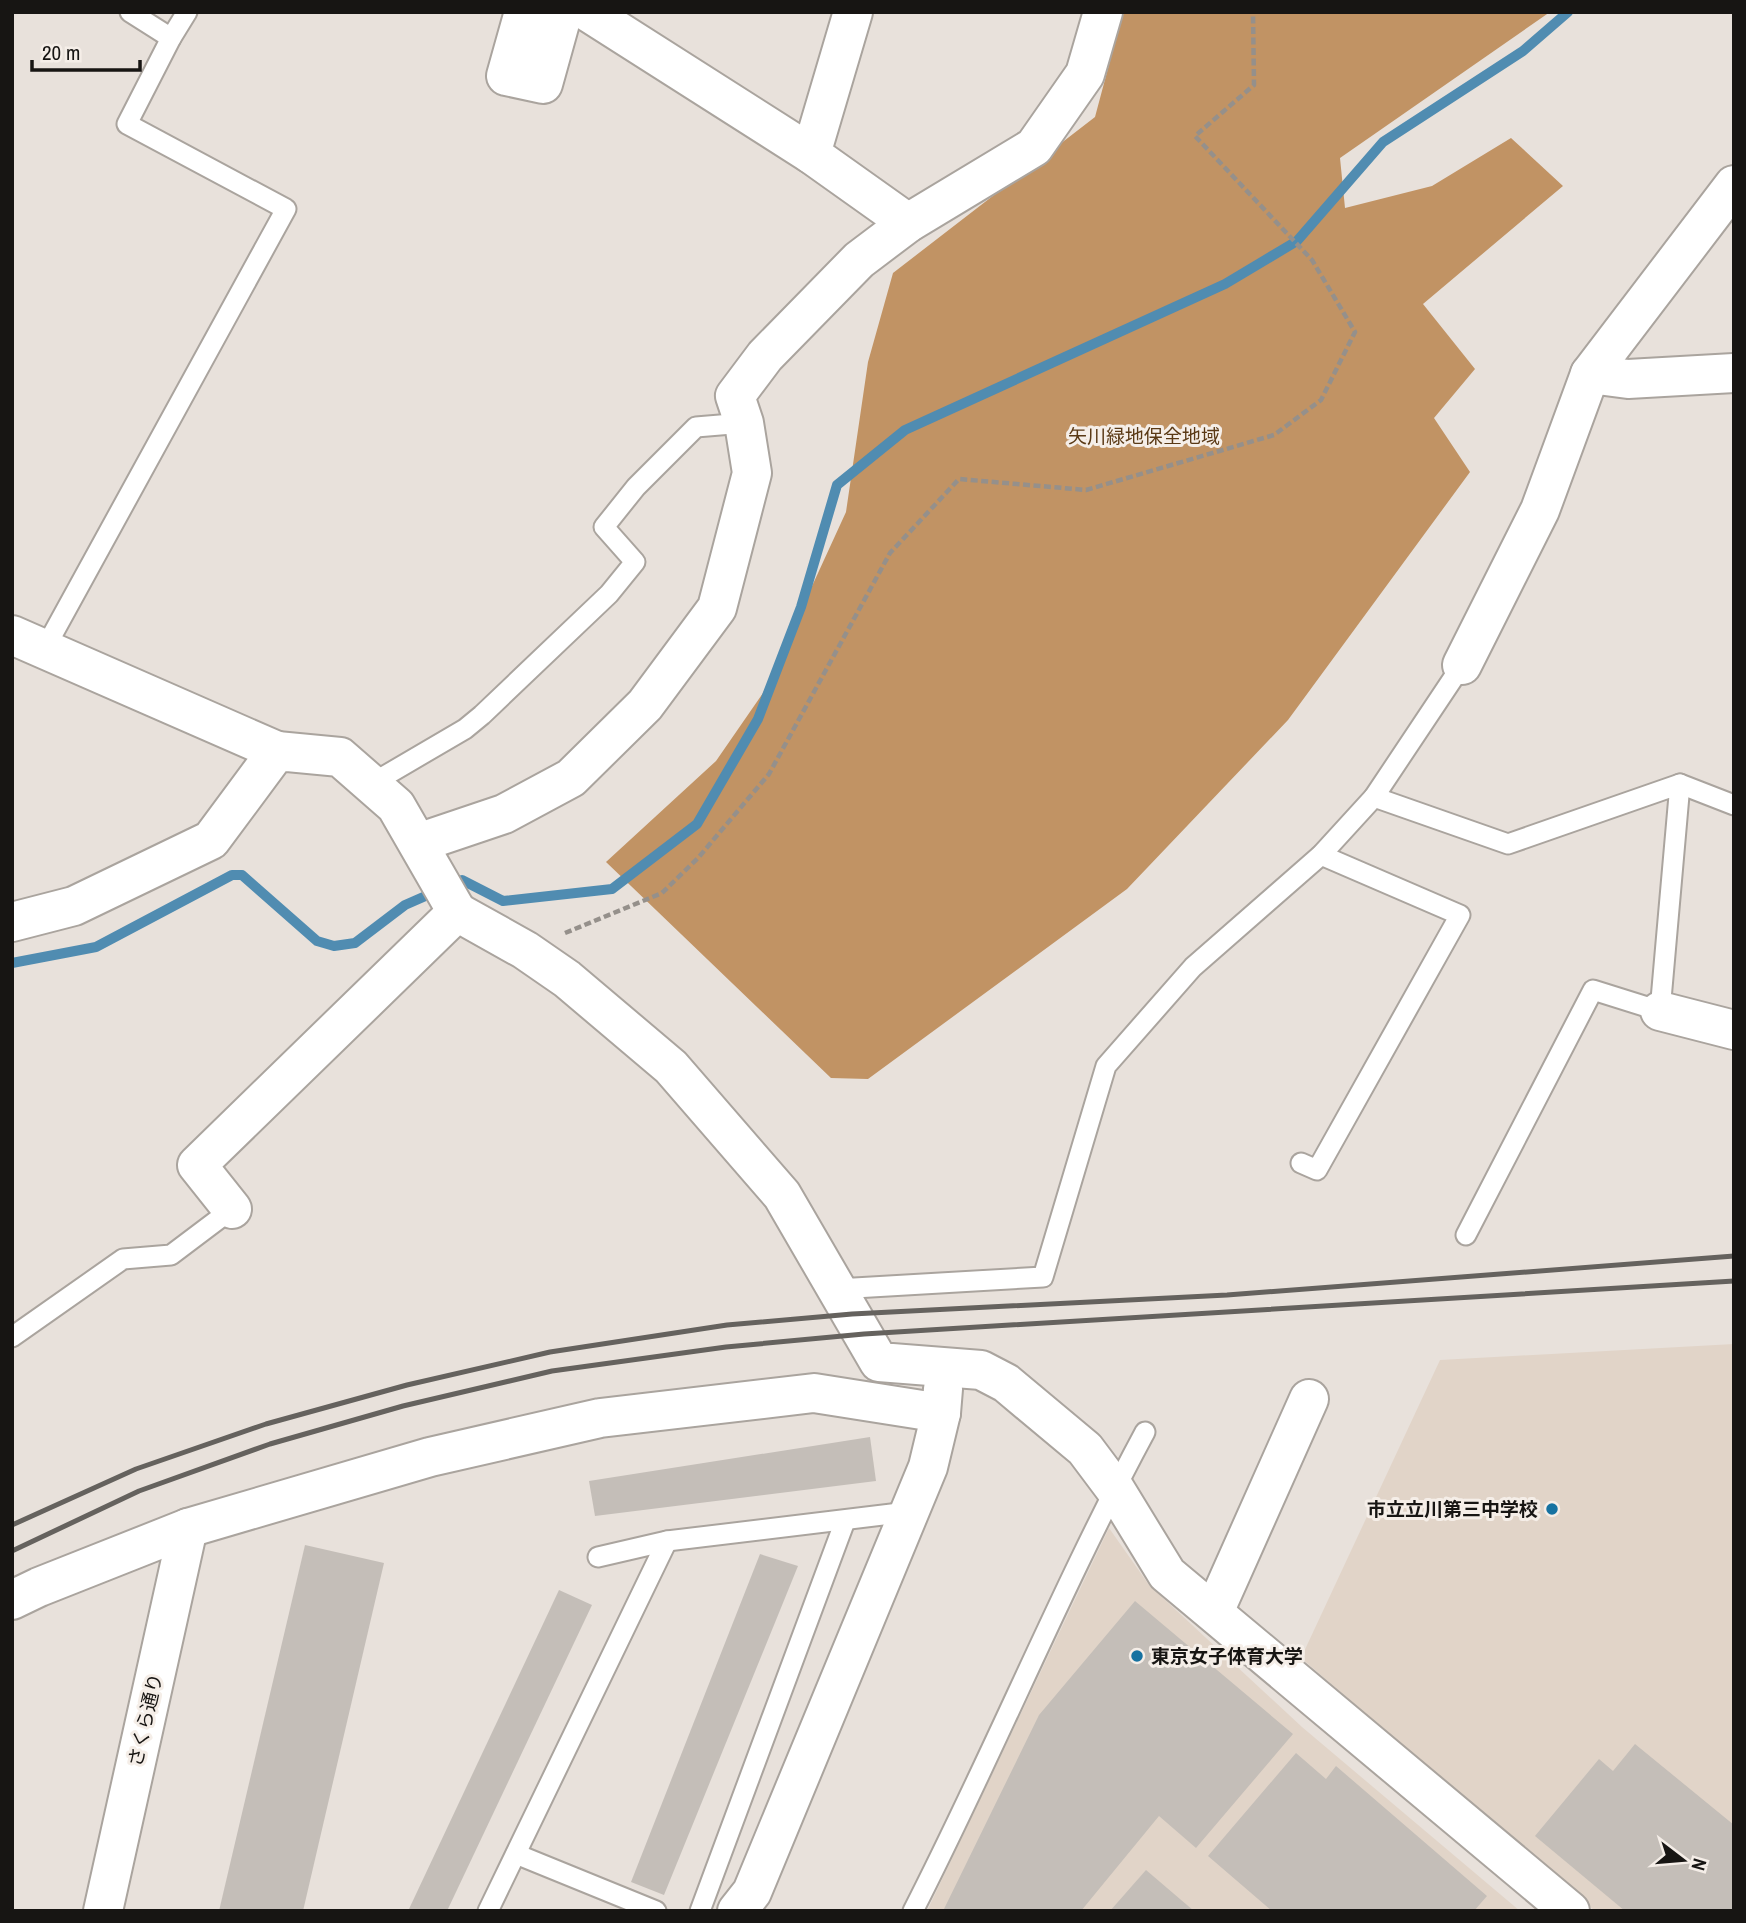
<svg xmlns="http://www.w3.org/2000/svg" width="1746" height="1923" viewBox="0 0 1746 1923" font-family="'Archivo Narrow','Noto Sans JP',sans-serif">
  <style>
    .built { fill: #e1d4c8 }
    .forest { fill: #c19364 }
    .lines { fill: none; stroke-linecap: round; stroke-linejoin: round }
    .stream { stroke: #508cb1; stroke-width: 10 }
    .building { fill: #c4beb8 }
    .service-casing { stroke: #aaa49e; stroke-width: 23 }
    .minor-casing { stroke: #aaa49e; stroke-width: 42 }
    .tertiary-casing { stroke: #aaa49e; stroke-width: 42 }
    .path { stroke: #95908b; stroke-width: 4.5; stroke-dasharray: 7 3.5; stroke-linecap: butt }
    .service { stroke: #fff; stroke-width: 19 }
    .minor { stroke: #fff; stroke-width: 38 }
    .tertiary { stroke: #fff; stroke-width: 38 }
    .rail { stroke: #65625e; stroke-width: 5 }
    .poi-dot { fill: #1672a1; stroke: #f5eee8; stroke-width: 2.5 }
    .labels { text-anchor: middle; stroke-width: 6; stroke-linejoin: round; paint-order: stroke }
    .park-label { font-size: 19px; fill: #5a3915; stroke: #f5eee8 }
    .poi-label { font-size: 19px; font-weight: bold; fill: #171513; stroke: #f5eee8; text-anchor: end }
    .street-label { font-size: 19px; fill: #171513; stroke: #f5eee8 }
  </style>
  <rect width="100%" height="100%" fill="#e8e1db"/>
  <g class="built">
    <path d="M1734,1344V1911H1595L1301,1658L1440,1360Z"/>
    <path d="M1109,1528L1149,1585L1302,1727L1520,1911H927Z"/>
  </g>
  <path class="forest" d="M1123,12H1550L1340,158L1345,208L1432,186L1511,138L1563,186L1423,304L1475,369L1434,418L1470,472L1288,720L1127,889L868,1079L831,1078L606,862L716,761L763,693L846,512L868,362L893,273L1095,117Z"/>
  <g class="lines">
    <path class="stream" d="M12,963L96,947L232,875H242L317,941L334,946L355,943L405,905L462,880L503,901L612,889L697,824L758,719L801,607L837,485L905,430L1225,284L1297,241L1383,142L1523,51L1568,12"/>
  </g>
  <g class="building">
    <path d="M870,1437L876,1481L595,1516L589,1481Z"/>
    <path d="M305,1545L384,1563L303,1911H219Z"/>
    <path d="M760,1554L798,1566L664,1895L631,1882Z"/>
    <path d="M559,1590L592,1605L447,1911H412L409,1909Z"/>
    <path d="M1135,1601L1293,1734L1196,1848L1159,1816L1081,1911H943L1039,1715Z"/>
    <path d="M1635,1744L1734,1825V1911H1625L1535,1836L1599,1759L1613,1771Z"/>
    <path d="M1296,1753L1326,1779L1336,1766L1487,1896L1474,1911H1272L1208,1856Z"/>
    <path d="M1146,1870L1194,1911H1110Z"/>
  </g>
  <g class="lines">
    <g class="service-casing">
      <g id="service">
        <path d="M130,12L171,38"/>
        <path d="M44,650L286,209L127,124L171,38L187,12"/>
        <path d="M371,784L465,729L482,715L609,594L635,562L604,527L636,487L696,427L744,423"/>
        <path d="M1680,784L1734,805"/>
        <path d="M1374,797L1508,844L1680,784L1660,1011L1593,990L1466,1235"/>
        <path d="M1301,1163L1317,1170L1460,915L1321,855"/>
        <path d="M837,1289L1043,1277L1106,1066L1193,967L1321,855L1374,797L1462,665"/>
        <path d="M12,1337L123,1259L171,1255L232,1209"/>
        <path d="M598,1557L667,1541L908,1512"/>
        <path d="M516,1854L656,1911"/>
        <path d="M488,1911L667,1541"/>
        <path d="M700,1911L845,1521"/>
        <path d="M913,1911C994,1753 1061,1588 1145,1432"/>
      </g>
    </g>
    <g class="minor-casing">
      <g id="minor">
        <path d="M588,12L811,154L908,223"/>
        <path d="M811,154L853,12"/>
        <path d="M1590,374L1628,379L1734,373"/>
        <path d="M12,635L277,751"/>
        <path d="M1462,665L1540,510L1590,374L1734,185"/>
        <path d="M418,843L504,814L571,778L645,705L717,608L752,473L744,423L735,396L765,356L859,260L908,223L1034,147L1085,74L1103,12"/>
        <path d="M12,922L74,906L211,840L277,751L340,757L396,806L457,912"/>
        <path d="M1660,1011L1734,1030"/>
        <path d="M232,1209L197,1165L457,912L525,950L567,979L671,1067L782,1195L879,1362L981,1370L1006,1383L1085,1449L1115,1489L1167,1574L1570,1911"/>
        <path d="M12,1600L39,1587L188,1528L430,1457L600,1418L814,1393L941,1413"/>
        <path d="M1214,1612L1309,1399"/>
        <path d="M103,1911L188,1528"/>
        <path d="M737,1911L752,1892L928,1467L941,1413L943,1389"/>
      </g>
    </g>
    <g class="tertiary-casing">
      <path id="tertiary" d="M524,12L506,76L543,84L563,12"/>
    </g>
    <path class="path" d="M565,933L662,893L698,858L769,774L890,553L959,479L1086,490L1274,435L1321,400L1355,332L1312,260L1195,136L1254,85L1253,12"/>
    <use href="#service" class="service"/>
    <use href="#minor" class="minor"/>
    <use href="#tertiary" class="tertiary"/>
    <g class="rail">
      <path d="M12,1525L136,1469L266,1424L407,1385L550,1352L727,1325L852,1314L1227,1295L1734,1256"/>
      <path d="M12,1551L139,1491L270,1444L403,1406L552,1371L726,1347L864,1334L1734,1281"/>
    </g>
  </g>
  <g class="poi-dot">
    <circle cx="1552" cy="1509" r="7"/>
    <circle cx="1137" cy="1656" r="7"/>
  </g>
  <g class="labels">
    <g class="park-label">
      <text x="1144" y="443">矢川緑地保全地域</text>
    </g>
    <g class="poi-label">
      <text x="1538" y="1516">市立立川第三中学校</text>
      <text x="1151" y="1663" text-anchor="start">東京女子体育大学</text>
    </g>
    <g class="street-label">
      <text transform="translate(145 1720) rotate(-77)" y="7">さくら通り</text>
    </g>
  </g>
  <rect width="1746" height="1923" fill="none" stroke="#171513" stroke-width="28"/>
  <g transform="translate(1683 1860) rotate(106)" stroke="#f5eee8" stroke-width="5" paint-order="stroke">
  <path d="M0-5L12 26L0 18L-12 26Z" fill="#171513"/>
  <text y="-10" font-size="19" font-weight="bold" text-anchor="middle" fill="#171513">N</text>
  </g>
  <path d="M32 60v10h108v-10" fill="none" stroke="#171513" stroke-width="3.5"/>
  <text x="42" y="60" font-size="21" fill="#171513" stroke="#f5eee8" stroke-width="5" paint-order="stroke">20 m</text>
</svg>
